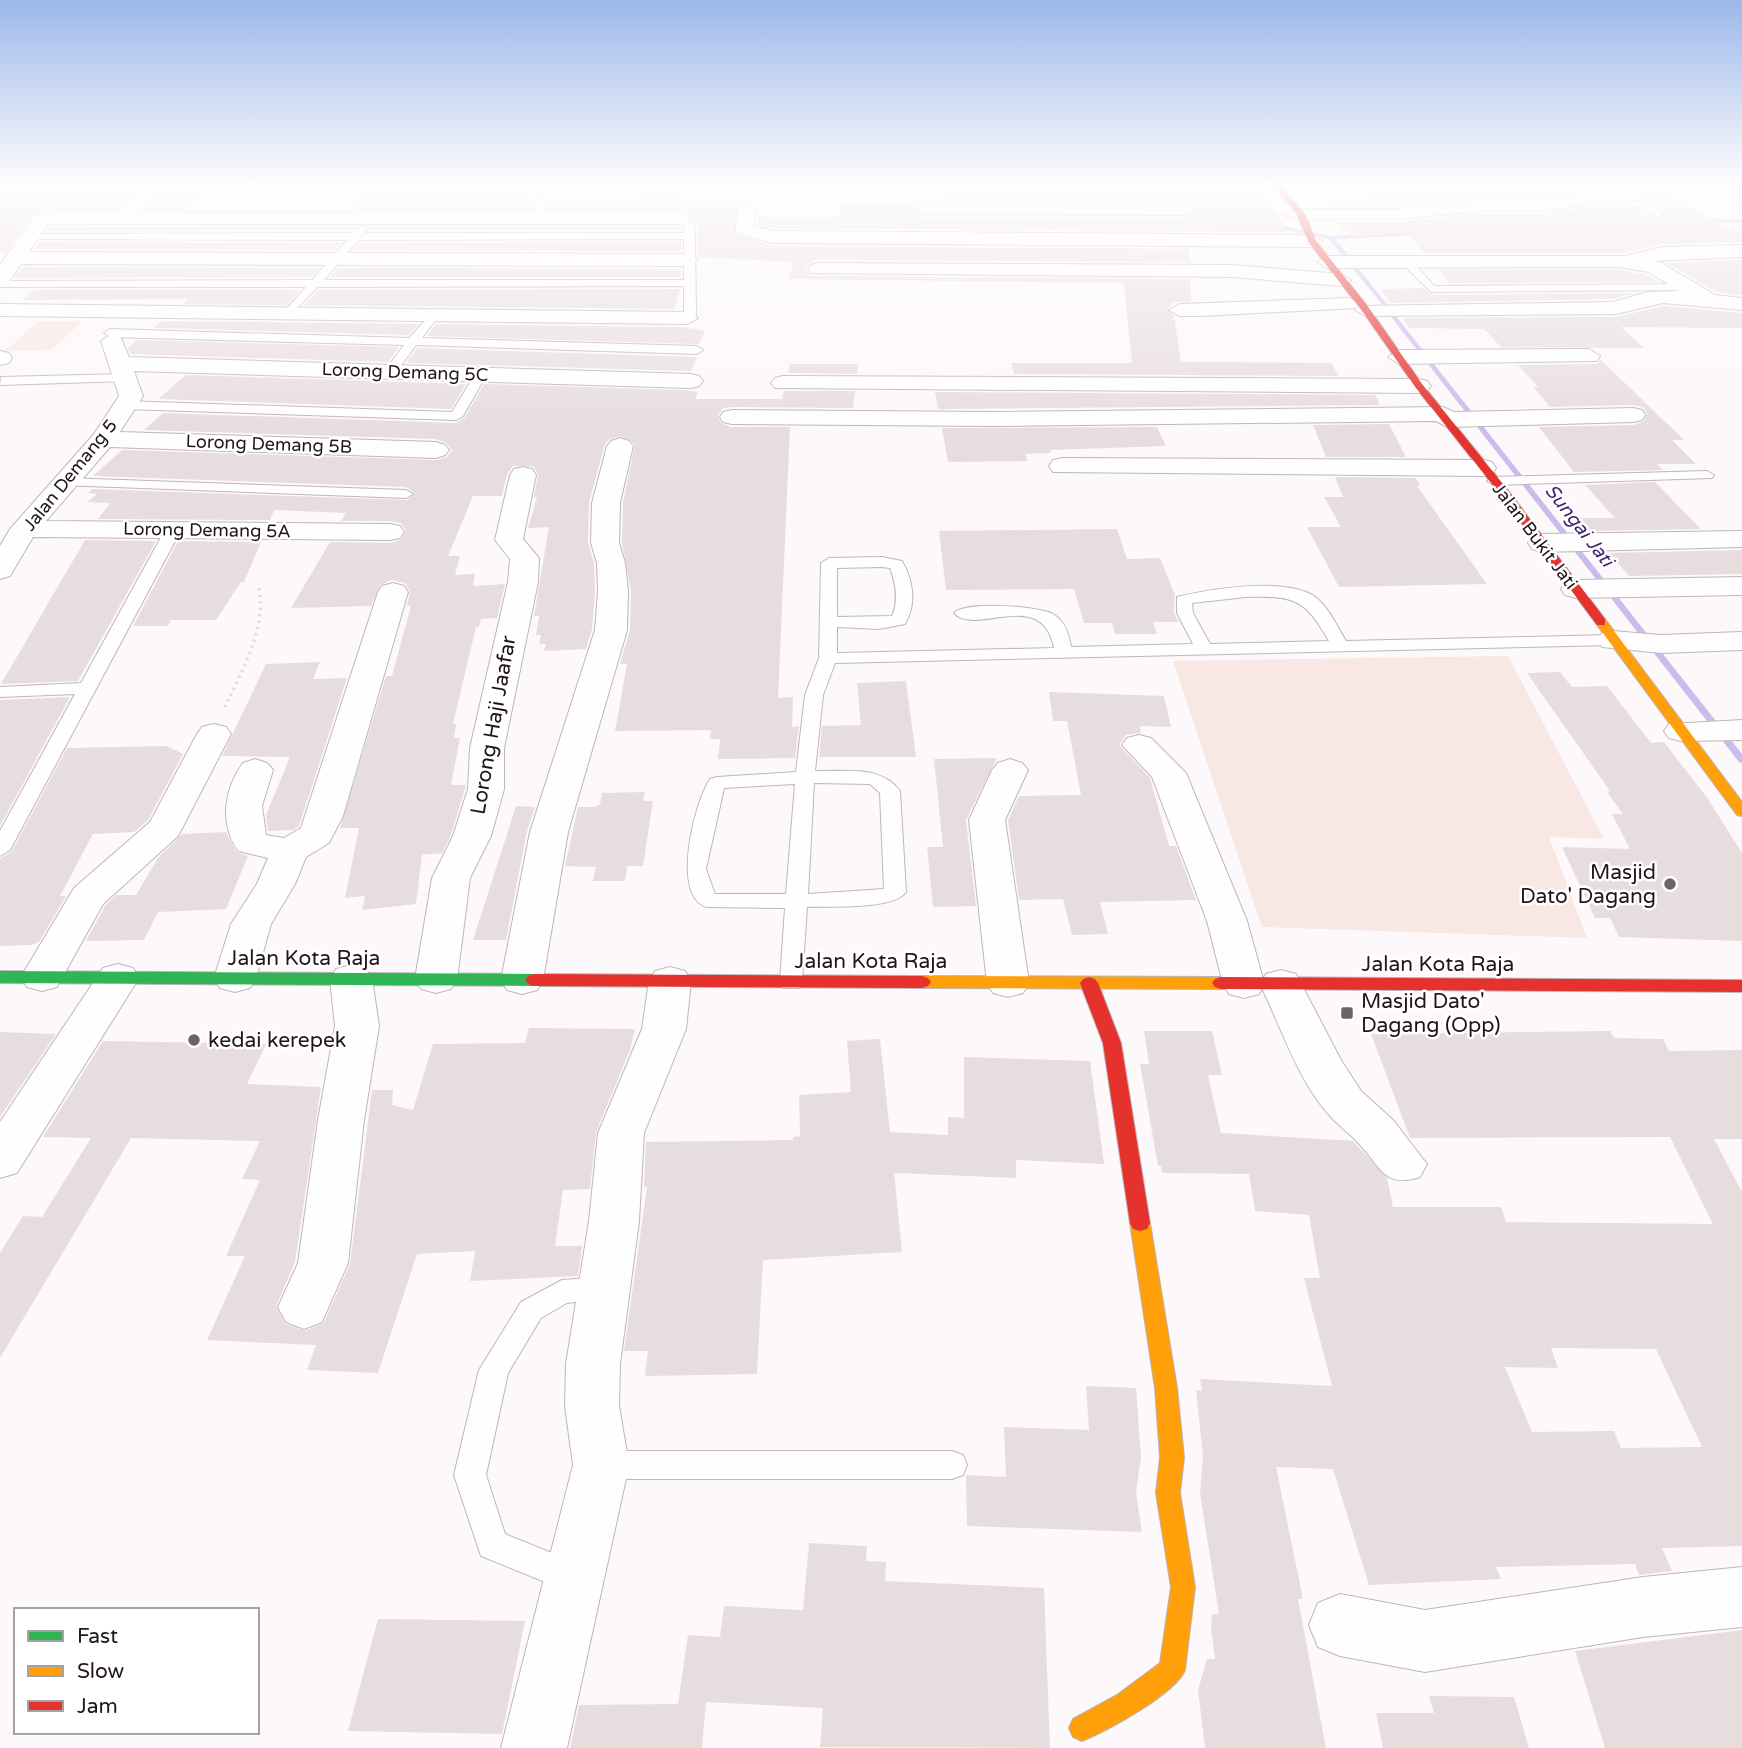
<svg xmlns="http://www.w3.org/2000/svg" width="1742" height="1748" viewBox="0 0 1742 1748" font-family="'Varela Round',sans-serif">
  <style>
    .green { fill: #f9e7e3 }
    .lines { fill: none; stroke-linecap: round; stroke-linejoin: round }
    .stream { fill: #cabded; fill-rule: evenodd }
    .building { fill: #e8ddde; fill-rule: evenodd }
    .lane-casing { stroke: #beb6ba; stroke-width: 2 }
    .street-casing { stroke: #beb6ba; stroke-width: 2 }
    .fast-casing { stroke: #beb6ba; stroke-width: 2 }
    .slow-casing { stroke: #beb6ba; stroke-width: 2 }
    .jam-casing { stroke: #beb6ba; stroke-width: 2 }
    .path-far1 { stroke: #dedbdc; stroke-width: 2.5; stroke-dasharray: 1 2.5; stroke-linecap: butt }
    .path { stroke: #dedbdc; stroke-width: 3.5; stroke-dasharray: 2 4.5; stroke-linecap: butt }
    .lane { fill: #fffefe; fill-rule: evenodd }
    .street { fill: #fffefe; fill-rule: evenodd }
    .fast { fill: #30b455; fill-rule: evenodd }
    .slow { fill: #ff9f0a; fill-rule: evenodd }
    .jam { fill: #e5322d; fill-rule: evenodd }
    .poi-dot { fill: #6d6469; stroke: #fff; stroke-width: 2.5 }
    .labels { text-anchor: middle; stroke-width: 5; stroke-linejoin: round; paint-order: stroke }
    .far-street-label { font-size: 18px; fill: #20151b; stroke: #fff }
    .far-water-label { font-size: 19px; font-style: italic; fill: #3c1f6e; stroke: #fff }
    .street-label { font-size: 21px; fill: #20151b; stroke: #fff }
    .poi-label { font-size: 21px; fill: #20151b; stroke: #fff; text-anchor: start }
  </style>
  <rect width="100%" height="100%" fill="#fdf8fa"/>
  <g class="green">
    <path d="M39,321H83L51,350L5,351Z"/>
    <path d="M1508,656L1604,839L1549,837L1587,938L1262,927L1173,661Z"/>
  </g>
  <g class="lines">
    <g class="stream">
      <path d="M1703,219H1742V223L1701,222Z"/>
      <path d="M1274,224L1331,236L1421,231L1424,233L1421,235L1335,239L1388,306L1389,307L1386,309L1329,239L1272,227Z"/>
      <path d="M1388,311H1392L1742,754V763L1739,762L1388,313Z"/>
    </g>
  </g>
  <g class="building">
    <path d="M0,184H139L120,209H54L33,213L6,252H0Z"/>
    <path d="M162,184H210L185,209H144Z"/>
    <path d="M374,184H480L478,189L532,188L527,202H535L532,209H353Z"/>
    <path d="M641,184H667L665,197L683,196V202H736V234L772,246L1189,249V262L818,260L810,262L805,269L811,276L1190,279L1191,301L1172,303L1167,309L1174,316L1181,362L1331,363L1339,376L1014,374L1011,363H1132L1124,283L788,279L794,262L698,257L697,224L693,221L695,217L684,209H547L550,202H637Z"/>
    <path d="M946,184H1240L1279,216L1288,232L773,228L757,224V217H839L842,204L920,205L914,209L920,217L1185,218L1196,211L1185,202H945Z"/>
    <path d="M1454,184H1640L1643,185L1547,197H1487L1400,206L1315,205L1375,201L1368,196L1462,191Z"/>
    <path d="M1663,195L1742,234V242L1662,244L1625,253H1424L1407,233L1353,236L1336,222H1400L1487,213H1547L1608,205L1639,211L1659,219L1665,213L1645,200Z"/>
    <path d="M49,227H357L352,230L46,231Z"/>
    <path d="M368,227H682V230H369Z"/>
    <path d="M39,242L341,243L334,250L34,249Z"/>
    <path d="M681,242V251L353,250L359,243Z"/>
    <path d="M1742,260V295L1716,292L1667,263Z"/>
    <path d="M22,267L319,268L311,277L14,278Z"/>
    <path d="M338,268L681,269V277H330Z"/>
    <path d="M1439,270H1618L1648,275L1659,282L1450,283Z"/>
    <path d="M1424,288L1431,295L1635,293L1613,299L1391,303L1381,289Z"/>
    <path d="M680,289L674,309L304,305L319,290Z"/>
    <path d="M35,290H300L287,305L183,304L188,299L22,300Z"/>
    <path d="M1663,306L1742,313V328L1621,327L1644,348L1501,347L1484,329L1409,328L1402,318L1616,317Z"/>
    <path d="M162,321L419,324L408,335L153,328Z"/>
    <path d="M436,324L680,327L705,331L699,344L427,336Z"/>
    <path d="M137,340L399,347L388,362L131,354L128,348Z"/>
    <path d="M417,348L697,357L691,371L406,363Z"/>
    <path d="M1601,360L1684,440H1672L1696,464H1657L1663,470L1574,472L1539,427L1634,425L1644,421L1647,414L1643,407L1633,405L1550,407L1533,387L1539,388L1518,365L1597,364Z"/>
    <path d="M790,364H858L857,374L788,373Z"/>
    <path d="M186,375L466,384L451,409L158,399Z"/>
    <path d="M484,384L682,390L698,392L695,399H782L784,391H855L853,408L732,407L722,409L718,416L721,423L731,427H790L778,698L793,697L792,727L799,726L795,758L718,759L720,739H710L711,730L615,731L627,664H620L630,630L631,591L622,543L623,503L635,444L621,436L610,439L605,444L589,502L588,543L594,563L595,591L592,629L586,649L544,651L546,644H539L541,635H536L539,616H534L549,527L528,528L537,497H534L538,474L533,466H513L507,474L502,496H473L448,556H460L455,575L475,574L473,586L505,584L497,618L481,619L479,627H476L453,724H456L454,738H460L451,785H466L451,835L442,853L422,855L416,904L362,910L365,896L345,898L359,828H340L386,676H392L411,606H407L410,591L405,583L392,580L380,585L371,606L291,608L330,542L391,543L402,539L406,531L401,523L391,521H341L346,513L274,510L270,520L98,519L110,503L87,502L97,494L88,493L92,489L407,500L415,493L406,487L93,476L122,450L437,460L447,457L452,450L446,443L436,439L144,430L163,413L456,423L465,417Z"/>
    <path d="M935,392L1375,395L1380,405L938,409Z"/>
    <path d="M1389,424L1406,457H1326L1313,425Z"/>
    <path d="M1157,427L1166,446L1050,450L1051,453L1025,454L1028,461L948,462L942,428Z"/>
    <path d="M1335,477L1416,478L1420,486H1417L1487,584L1339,587L1307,527H1341L1324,497H1343Z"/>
    <path d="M1655,482L1701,529L1589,531L1579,518H1615L1585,485Z"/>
    <path d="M1117,529L1127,559L1160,558L1175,595L1174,613L1179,622H1153L1157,634H1115L1112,623H1084L1074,589L946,590L939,531Z"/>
    <path d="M85,540L156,541L78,681L1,684Z"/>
    <path d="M178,541L261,542L244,582H241L216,620H171L168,626H133Z"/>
    <path d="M1742,550V574L1629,576L1609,553Z"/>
    <path d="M320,662L313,679L347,678L299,826L293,830L268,831L266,815L290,757L222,756L266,664Z"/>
    <path d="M1560,672L1572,687L1607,686L1651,743L1664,742L1708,799L1742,853V941L1619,937L1610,918H1595L1562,847L1630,849L1612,814H1623L1607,792L1610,791L1527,673Z"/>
    <path d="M906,681L916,757H819L822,726L861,725L857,683Z"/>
    <path d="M1049,692L1164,696L1171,727L1140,726L1141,733L1126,735L1119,745L1150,778L1169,846H1176L1196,900L1100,902L1108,934L1072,935L1063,899L1019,900L1008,820L1019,796L1081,795L1067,721H1053Z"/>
    <path d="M70,697L0,826V700Z"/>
    <path d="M167,746L183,754L148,820L134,832L93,834L60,896H66L39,942L31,945L0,946V859L12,851L67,748Z"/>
    <path d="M997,758L966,820L976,906L933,907L927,847H943L934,759Z"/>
    <path d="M645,792L643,801H653L643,866H627L625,881H593L596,867L565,866L578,807H596L600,804L602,793Z"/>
    <path d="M516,806L535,807L527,831L506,940H473Z"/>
    <path d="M226,832L236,852L248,856L226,909L158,912L144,940L86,941L105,906L116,895H136L158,858L182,834Z"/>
    <path d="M529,1028L635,1029L630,1050L596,1132L590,1189L563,1190L555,1246H582L578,1276L470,1281L475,1251L417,1254L378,1373L307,1370L316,1345L207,1340L245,1256H226L260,1180L242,1179L260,1141L131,1138L0,1358V1253L23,1216L42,1217L91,1138L43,1137L103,1041L266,1044L247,1084L321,1087L295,1262L276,1306L285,1324L305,1331L324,1323L350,1264L372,1090H393L392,1105L413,1110L433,1044L525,1043Z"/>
    <path d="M1144,1031H1212L1222,1075H1208L1221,1133L1353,1141L1387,1178L1393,1207H1501L1506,1222L1713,1224L1670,1137L1410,1138L1371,1034L1610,1031L1614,1038L1663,1039L1669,1051L1742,1050V1139H1714L1742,1192V1546L1662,1548L1672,1571L1639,1575L1635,1564L1496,1567L1501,1579L1369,1585L1333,1469L1276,1467L1303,1599H1298L1326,1748H1205L1198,1690L1207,1659H1215L1211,1628L1212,1614H1219L1200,1493L1203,1457L1196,1390L1202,1391L1200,1379L1332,1386L1304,1278H1320L1309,1215L1255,1211L1249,1174L1162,1173L1161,1166H1158L1140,1064H1149ZM1551,1348L1656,1349L1702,1447L1621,1448L1614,1431L1532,1432L1505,1367L1558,1368Z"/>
    <path d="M0,1032L56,1034L0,1117Z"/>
    <path d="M880,1039L890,1132L948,1135V1117L964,1118V1057L1090,1061L1104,1164L1016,1160V1178L894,1173L902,1252L763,1260L757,1374L645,1376L648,1351H624L647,1187H644L646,1142L793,1140V1137L800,1136L799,1095L851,1092L847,1041Z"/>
    <path d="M1086,1386L1136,1388L1141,1457L1136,1493L1142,1532L967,1526L966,1475L1006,1477L1004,1427L1089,1430Z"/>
    <path d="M809,1543L867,1546L866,1561L886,1562L885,1581L1044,1588L1050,1748L820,1747L823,1708L706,1702L702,1748H570L579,1705L678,1704L688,1635L720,1637L724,1606L803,1610Z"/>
    <path d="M378,1619L525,1621L502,1734L348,1731Z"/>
    <path d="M1742,1630V1748H1605L1575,1651Z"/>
    <path d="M1429,1696L1514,1697L1529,1748H1383L1376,1713H1434Z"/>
  </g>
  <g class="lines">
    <g class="lane-casing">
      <g id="lane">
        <path d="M546,191L551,194L540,217L531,219L541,194Z"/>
        <path d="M1605,196L1646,203L1663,214L1658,217L1640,208L1602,201Z"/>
        <path d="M685,222L694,224L695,236L696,316L687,322L681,318L684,315V286L318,287L290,315L284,312L306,287H0V281L312,280L347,240L25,239V235L29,234L353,233L362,226L367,229L364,233H684ZM684,239V280H324L358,240Z"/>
        <path d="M1403,260H1411L1434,286L1689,284L1695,287L1689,290L1431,292L1403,264Z"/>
        <path d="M433,312L439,315L422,338L697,346L703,350L697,354L416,345L394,375L390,376L384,372L404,345L110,337L104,333L110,329L409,338Z"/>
        <path d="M477,371L487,374L463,416L456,420L125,409L118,405L125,401L452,412Z"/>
        <path d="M124,374L128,375V381L0,385L1,377Z"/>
        <path d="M1707,471L1714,475L1712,478L1494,485L1487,481L1494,477Z"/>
        <path d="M65,478L406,490L413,494L406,498L60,485L58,482Z"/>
        <path d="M173,525L181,530L10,850L0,856V831L75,694L0,697V687L81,683L165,530Z"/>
        <path d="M882,557L902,561C913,580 917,604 905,624L879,629L837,627V653L1054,648C1042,586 976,637 954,613C965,601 1037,606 1053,614C1065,621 1069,634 1071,647L1193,644L1177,613V597C1209,589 1285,577 1314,596C1328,606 1337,626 1346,641L1613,635L1622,640L1613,645L835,663L823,695L815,771C845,772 880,764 900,791L906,892C894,910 829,906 807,907L802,982L799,988H783L780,982L785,908L707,907C670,897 695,801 710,779L717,777L796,772L805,695L819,658L821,563L829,558ZM882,567L890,568C896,584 899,600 892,616L837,617V568ZM1246,597C1295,596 1304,598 1329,641L1210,644L1193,613L1192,603ZM814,783L870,784L880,793L884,889L808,894ZM795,784L786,894H715L706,869L724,788Z"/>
        <path d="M604,1277L614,1281L618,1289L614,1297L567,1303L541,1318L508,1373L486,1475L505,1534L584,1566L588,1577L584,1588L572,1593L481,1556L454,1475L479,1370L521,1302L562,1280Z"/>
        <path d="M601,1451H952L963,1455L967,1465L963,1475L952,1479H601L590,1475L586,1465L590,1455Z"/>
      </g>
    </g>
    <g class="street-casing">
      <g id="street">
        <path d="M142,184H159L139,212H684L693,218L684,224H54L47,225L29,252L688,254L698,260L688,266L21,264L7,284L0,286V265L34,216L54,212H121Z"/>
        <path d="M1247,184H1266L1289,205L1302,209H1400L1487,200H1547L1656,186L1665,191L1656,196L1547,210H1487L1400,219H1301L1277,213Z"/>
        <path d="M746,205L755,210L754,226L773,231L1312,235L1322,241L1312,247L772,243L738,233L736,229L737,210Z"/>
        <path d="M926,205H1185L1194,210L1185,215L920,214L917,210Z"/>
        <path d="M1742,245V257L1652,261L1662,263L1715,295L1742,298V310L1663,303L1616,314L1366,316L1355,310L1359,306L1613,302L1648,292L1679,291L1649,272L1618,267L1327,268L1317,262L1327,256H1625L1662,247Z"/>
        <path d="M818,263L1232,265L1341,274L1351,280L1341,286L1232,277L811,273L808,269L811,265Z"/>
        <path d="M1349,298L1360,304L1356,308L1201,316H1180L1169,310L1180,304Z"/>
        <path d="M0,304L687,312L698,318L687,324L0,316Z"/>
        <path d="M112,334L120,336L129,357L691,374L699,376L703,381L699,386L691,388L134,371L143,396L120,432L436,442L445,445L449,450L445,455L436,458L110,447L46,521L390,524L400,526L404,532L400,538L390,540L33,537L10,576L0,579V546L10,529L94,434L119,396L101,341Z"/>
        <path d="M1589,349L1600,356L1597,361L1399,364L1388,357L1399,350Z"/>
        <path d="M0,351L9,353L12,358L9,363L0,365Z"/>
        <path d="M783,376L1419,379L1427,381L1431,386L1427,391L1419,393L775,388L771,383L775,378Z"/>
        <path d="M1443,407L1454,412L1633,408L1642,410L1645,415L1642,420L1633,422L1447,427L1436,421L994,426L732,424L723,422L720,417L723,412L732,410L994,412Z"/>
        <path d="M620,438L629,441L633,446L620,503L619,543L625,563L628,591L627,630L568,832L543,980L537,990L522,994L507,990L501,980L530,832L595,630L598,591L597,563L591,543L592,503L607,446L611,441Z"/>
        <path d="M1062,458L1483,460L1492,462L1496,468L1492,474L1483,476L1053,472L1049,466L1053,460Z"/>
        <path d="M523,467L532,469L536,475L523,539L539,558L538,582L504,748V789L491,836L470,878L457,979L451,989L436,993L421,989L415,979L432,878L453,836L468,789L470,748L508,582L510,559L495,540L510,475L514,469Z"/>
        <path d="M1742,531V547L1542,552L1532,549L1528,543L1532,537L1542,534Z"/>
        <path d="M1742,577V595L1576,598L1565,595L1561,589L1565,583L1576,580Z"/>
        <path d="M393,583L404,586L408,592L343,816L329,843L306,857L295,884L271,924L256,978L250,988L235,992L220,988L214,978L231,924L257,884L268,858L238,851C219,823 224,789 243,763L255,759L267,763L273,770L262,806L266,835L284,838L301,828L378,592L382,586Z"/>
        <path d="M1613,631L1661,635L1742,632V650L1661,653L1602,647L1597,640L1602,633Z"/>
        <path d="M1742,720V740L1681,741L1669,738L1664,731L1669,724Z"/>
        <path d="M214,724L226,727L231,734L178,836L103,904L57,987L42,991L27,987L21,977L74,888L150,822L197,734L202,727Z"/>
        <path d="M1139,735L1151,738L1186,773L1247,921L1263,979L1266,974L1281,970L1296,974L1341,1060L1361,1091L1393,1120L1427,1164L1420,1177C1385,1188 1382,1169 1361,1146C1352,1135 1340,1127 1330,1116C1299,1082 1282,1030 1262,988L1259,994L1244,998L1229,994L1223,984L1207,921L1152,777L1122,745L1127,738Z"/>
        <path d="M1010,759L1022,763L1028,770L1005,820L1029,983L1023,993L1008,997L993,993L987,983L969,820L992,770L998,763Z"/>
        <path d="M118,964L133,968L139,978L17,1173L0,1178V1122L103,968Z"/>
        <path d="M351,965L366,969L372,979L379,1026L364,1120L348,1263L322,1322L304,1329L286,1322L278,1307L298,1263L318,1120L335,1026L330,979L336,969Z"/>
        <path d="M670,967L685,971L691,981L686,1029L644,1133L639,1221L620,1364L619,1406L629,1465L567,1748H501L573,1465L565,1406L566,1364L589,1221L598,1133L642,1029L649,981L655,971Z"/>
        <path d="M1742,1567V1627L1643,1637L1425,1672L1340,1656L1318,1647L1309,1625L1318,1603L1340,1594L1425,1610L1643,1577Z"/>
      </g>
    </g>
    <g class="fast-casing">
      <path id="fast" d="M0,971L534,974L540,976L543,980L540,984L534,986L0,983Z"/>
    </g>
    <g class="slow-casing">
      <g id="slow">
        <path d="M1601,618L1605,619L1742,802V816L1737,815L1597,625V619Z"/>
        <path d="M922,976L1221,977L1227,979L1230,983L1227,987L1221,989L922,988L916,986L913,982L916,978Z"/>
        <path d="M1140,1215L1147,1217L1150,1223L1177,1388L1184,1457L1180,1493L1195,1587L1185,1670C1175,1694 1107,1731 1082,1741L1073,1737L1069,1728L1073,1719L1117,1695L1160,1663L1171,1587L1156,1493L1160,1457L1155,1388L1130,1223L1133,1217Z"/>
      </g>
    </g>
    <g class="jam-casing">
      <g id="jam">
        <path d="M1273,184H1279L1305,214L1316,241L1369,308L1422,384L1507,489L1605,619V625H1597L1499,493L1416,388L1363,312L1309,243L1297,215Z"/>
        <path d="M534,974L922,976L928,978L931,982L928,986L922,988L534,986L528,984L525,980L528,976Z"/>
        <path d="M1089,977L1095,979L1098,983L1121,1043L1150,1223L1147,1229L1140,1231L1133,1229L1130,1223L1103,1043L1080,983L1083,979Z"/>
        <path d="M1221,977L1742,980V992L1221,989L1215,987L1212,983L1215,979Z"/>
      </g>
    </g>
    <path class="path-far1" d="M1680,189L1742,186"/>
    <path class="path" d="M225,707C241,671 269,626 258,585"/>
    <use href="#lane" class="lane"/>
    <use href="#street" class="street"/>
    <use href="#fast" class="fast"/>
    <use href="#slow" class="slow"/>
    <use href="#jam" class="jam"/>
  </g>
  <linearGradient id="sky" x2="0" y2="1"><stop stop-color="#9cb8ea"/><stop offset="0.43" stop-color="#fefcfd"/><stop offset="1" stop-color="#fefcfd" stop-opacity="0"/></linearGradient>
  <rect width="1742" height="428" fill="url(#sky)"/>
  <g class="poi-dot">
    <circle cx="1670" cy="884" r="7"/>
    <rect x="1340" y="1006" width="14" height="14" rx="3.5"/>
    <circle cx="194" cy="1040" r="7"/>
  </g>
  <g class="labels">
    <g class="far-street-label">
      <text transform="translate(405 372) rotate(2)" y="6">Lorong Demang 5C</text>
      <text transform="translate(269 444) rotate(2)" y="6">Lorong Demang 5B</text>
      <text transform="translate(70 475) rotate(-51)" y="6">Jalan Demang 5</text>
      <text transform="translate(207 530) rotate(1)" y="6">Lorong Demang 5A</text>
      <text transform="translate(1535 536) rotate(53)" y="6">Jalan Bukit Jati</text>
    </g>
    <g class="far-water-label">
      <text transform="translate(1580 525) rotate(52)" y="7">Sungai Jati</text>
    </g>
    <g class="street-label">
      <text transform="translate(493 725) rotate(-80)" y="7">Lorong Haji Jaafar</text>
      <text x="304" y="965">Jalan Kota Raja</text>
      <text x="871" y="968">Jalan Kota Raja</text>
      <text x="1438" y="971">Jalan Kota Raja</text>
    </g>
    <g class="poi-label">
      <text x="1656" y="879" text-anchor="end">Masjid<tspan x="1656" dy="24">Dato' Dagang</tspan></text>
      <text x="1361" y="1008">Masjid Dato'<tspan x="1361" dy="24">Dagang (Opp)</tspan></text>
      <text x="208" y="1047">kedai kerepek</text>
    </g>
  </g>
  <rect x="14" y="1608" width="245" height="126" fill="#ffffff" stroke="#a6a1a4" stroke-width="2"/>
  <rect x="28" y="1631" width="35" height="10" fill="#30b455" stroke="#a6a1a4" stroke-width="2"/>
  <text x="77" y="1643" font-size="21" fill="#20151b">Fast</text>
  <rect x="28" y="1666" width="35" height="10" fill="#ff9f0a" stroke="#a6a1a4" stroke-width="2"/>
  <text x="77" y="1678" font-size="21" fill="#20151b">Slow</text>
  <rect x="28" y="1701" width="35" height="10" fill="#e5322d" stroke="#a6a1a4" stroke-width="2"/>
  <text x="77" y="1713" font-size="21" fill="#20151b">Jam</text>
</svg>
